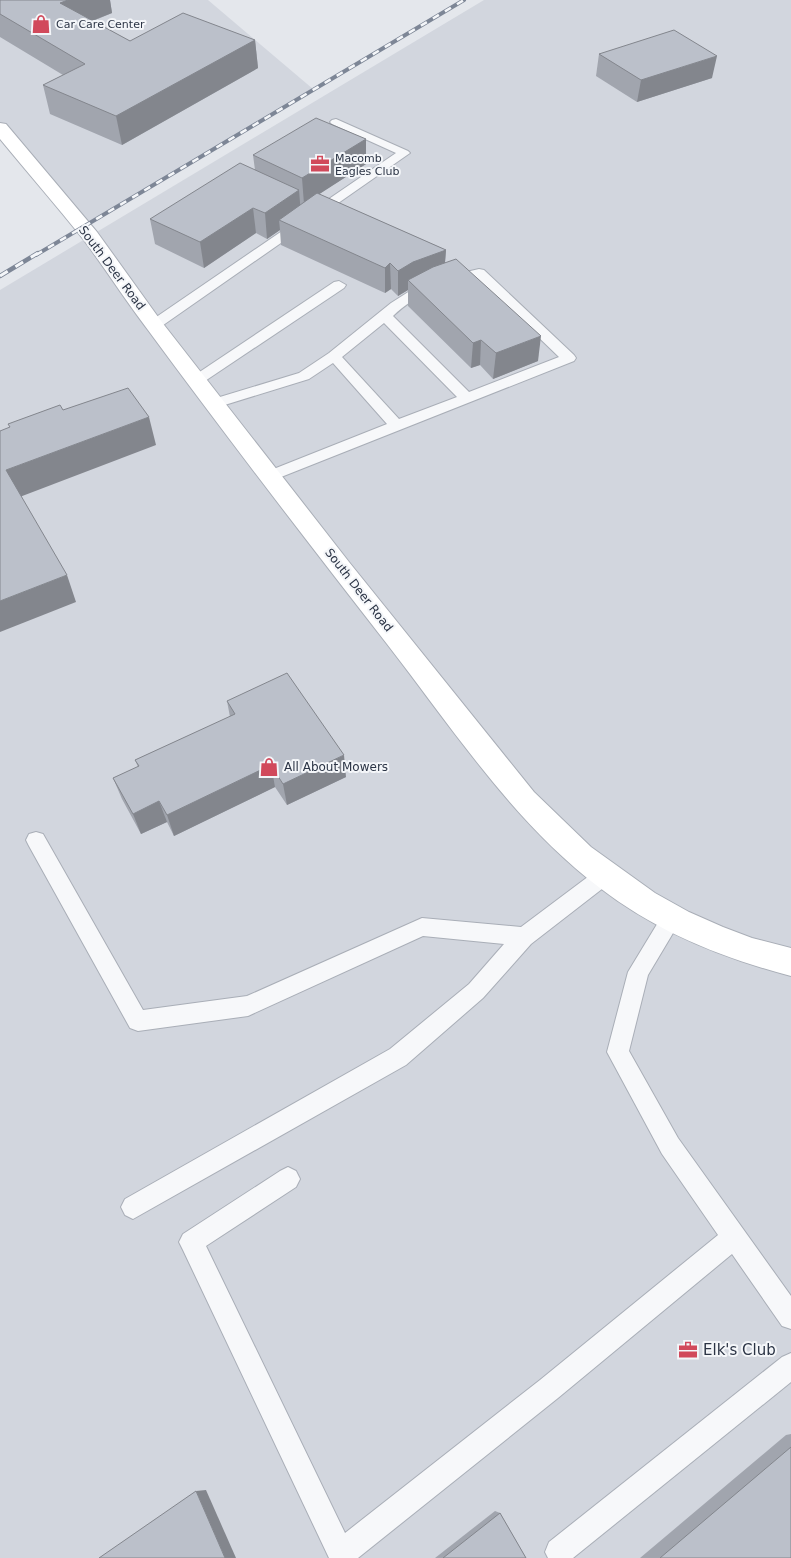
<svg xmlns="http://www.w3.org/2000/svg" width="791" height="1558" viewBox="0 0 791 1558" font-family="'DejaVu Sans',sans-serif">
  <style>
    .built { fill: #d2d6de }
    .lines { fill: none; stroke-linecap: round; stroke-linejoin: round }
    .lane-casing { stroke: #a9aeb7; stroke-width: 2 }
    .secondary-casing { stroke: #a9aeb7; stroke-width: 2 }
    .lane { fill: #f7f8fa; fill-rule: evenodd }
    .secondary { fill: #fff; fill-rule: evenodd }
    .rail-far1-casing { stroke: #7d8696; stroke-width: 4 }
    .rail-casing { stroke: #7d8696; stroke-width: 4.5 }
    .rail-far1 { stroke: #f4f6f9; stroke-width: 2.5; stroke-dasharray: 7; stroke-linecap: butt }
    .rail { stroke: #f4f6f9; stroke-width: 3; stroke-dasharray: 9; stroke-linecap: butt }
    .wall { fill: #a1a5ae }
    .shaded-wall { fill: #83868d }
    .building { fill: #bbc0ca; stroke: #83868d }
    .labels { text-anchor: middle; stroke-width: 4; stroke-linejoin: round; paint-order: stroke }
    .far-poi-label { font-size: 11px; fill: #2b3445; stroke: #f4f6f9; text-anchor: start }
    .street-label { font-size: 12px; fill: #2b3445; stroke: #f4f6f9 }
    .poi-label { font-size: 12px; fill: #2b3445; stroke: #f4f6f9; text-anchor: start }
    .near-poi-label { font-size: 15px; fill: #2b3445; stroke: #f4f6f9; text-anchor: start }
  </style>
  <rect width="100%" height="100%" fill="#e4e7ec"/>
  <g class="built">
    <path d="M0,0H208L313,89L82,227L0,128Z"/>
    <path d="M484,0H791V1558H0V290Z"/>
  </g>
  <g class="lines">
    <g class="lane-casing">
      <g id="lane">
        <path d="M336,119L408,151L410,153L159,328H149L147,325L149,322L396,153L332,124L330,122L332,120Z"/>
        <path d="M479,269L484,270L574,355L576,358L574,361L271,481L266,480L263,476L266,472L387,424L333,363L309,379L215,408L210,406L208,403L210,400L299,373L329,353L391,303L413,289L436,279ZM476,277L559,357L469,392L393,316C417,293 444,284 476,277ZM384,323L457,397L399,419L342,357Z"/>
        <path d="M339,281L346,285L344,288L202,383H192L190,380L192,377L334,282Z"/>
        <path d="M36,832L43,834L143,1010L247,996L422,918L521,927L597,870L604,867L611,870L614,876L611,882L531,944L483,998L406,1065L133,1219L125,1215L121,1207L125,1199L390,1049L469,984L504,944L423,936L248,1016L138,1031L130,1028L29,846L26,840L29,834Z"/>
        <path d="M672,909L679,911L682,918L648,975L629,1051L678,1138L791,1296V1329L782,1326L732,1254L558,1398L358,1558H329L183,1250L179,1242L183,1234L280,1171L288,1167L296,1171L300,1179L296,1187L206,1246L345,1533L540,1380L718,1235L662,1154L607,1052L628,972L665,911Z"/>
        <path d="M791,1353V1382L573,1558H548L545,1552L549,1542L782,1357Z"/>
      </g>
    </g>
    <g class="secondary-casing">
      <path id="secondary" d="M0,123L6,124L97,232L161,321L349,562L534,792L591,847L655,893L689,912L723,927L752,938L791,948V976C722,958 657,932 600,888C513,822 453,729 387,644C306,540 226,436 148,330C125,300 105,268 83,239C56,205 27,172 0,139Z"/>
    </g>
    <use href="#lane" class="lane"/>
    <use href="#secondary" class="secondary"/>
    <g class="rail-far1-casing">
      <path id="rail-far1" d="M36,255L464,0"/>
    </g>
    <g class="rail-casing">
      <path id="rail" d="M0,276L38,253"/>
    </g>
    <use href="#rail-far1" class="rail-far1"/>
    <use href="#rail" class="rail"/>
  </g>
  <g class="wall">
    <path d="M0,0H110L112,13L93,21L130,41L255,40L258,68L122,145L50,114L43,85L63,75L0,37Z"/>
    <path d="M599,54L712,78L637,102L596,76Z"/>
    <path d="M366,139V164L319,194L446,250L445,262L538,361L493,379L480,365L471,368L408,306V290L398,296L391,289L385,293L281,245L280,230L267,239L256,233L204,268L155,244L150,219L255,170L253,155Z"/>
    <path d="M227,701L346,777L287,805L275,787L174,836L167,822L141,834L122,799L113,778L138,767L135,760L230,717Z"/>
    <path d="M791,1434V1558H640L786,1435Z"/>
    <path d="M495,1511L500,1513L526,1558H435Z"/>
  </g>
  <g class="shaded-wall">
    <path d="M68,0H110L112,13L66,31L60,3Z"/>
    <path d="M255,40L258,68L122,145L116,116Z"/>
    <path d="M717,56L712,78L637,102L641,80Z"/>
    <path d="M366,139V164L304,204L302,178Z"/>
    <path d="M299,190L301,215L279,220L280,230L267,239L265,213Z"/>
    <path d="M253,208L256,233L204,268L200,242Z"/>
    <path d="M446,250L444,275L408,280V290L398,296V271L413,262Z"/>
    <path d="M390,263L391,289L385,293V268Z"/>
    <path d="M541,336L538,361L493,379L496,353Z"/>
    <path d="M481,340L480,365L471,368L473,343Z"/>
    <path d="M149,417L156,445L17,498L6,470Z"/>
    <path d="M67,575L76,602L0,632V601Z"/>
    <path d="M344,755L346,777L287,805L283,784Z"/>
    <path d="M271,765L275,787L174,836L167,815Z"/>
    <path d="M159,801L167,822L141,834L133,814Z"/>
    <path d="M206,1490L236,1558H225L196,1491Z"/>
  </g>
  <g class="building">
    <path d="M0,0H68L60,3L130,41L183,13L255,40L116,116L43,85L85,64L0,14Z"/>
    <path d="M674,30L717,56L641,80L599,54Z"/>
    <path d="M316,118L366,139L302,178L253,155Z"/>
    <path d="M240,163L299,190L265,213L253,208L200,242L150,219Z"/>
    <path d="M317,193L446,250L413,262L398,271L390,263L385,268L279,220Z"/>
    <path d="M456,259L541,336L496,353L481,340L473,343L408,280L433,267Z"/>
    <path d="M128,388L149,417L6,470L67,575L0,601V431L10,427L8,424L60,405L63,410Z"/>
    <path d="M287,673L344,755L283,784L271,765L167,815L159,801L133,814L113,778L139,766L135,760L235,714L227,701Z"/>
    <path d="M791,1447V1558H660Z"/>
    <path d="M196,1491L225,1558H99Z"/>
    <path d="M500,1513L526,1558H443Z"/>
  </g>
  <defs>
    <g id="shop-bare" transform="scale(1.5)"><path d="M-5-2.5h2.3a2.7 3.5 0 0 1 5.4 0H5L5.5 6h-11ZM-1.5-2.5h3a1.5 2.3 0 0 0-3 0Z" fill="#d1495b" stroke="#f4f6f9" stroke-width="2.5" paint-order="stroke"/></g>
    <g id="office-bare" transform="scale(1.5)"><path d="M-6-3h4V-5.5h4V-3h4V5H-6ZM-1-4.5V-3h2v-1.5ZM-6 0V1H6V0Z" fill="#d1495b" stroke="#f4f6f9" stroke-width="2.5" paint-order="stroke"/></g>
  </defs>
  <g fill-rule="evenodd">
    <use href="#shop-bare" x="41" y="24"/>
    <use href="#office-bare" x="320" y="164"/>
    <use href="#shop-bare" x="269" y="767"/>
    <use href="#office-bare" x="688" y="1350"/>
  </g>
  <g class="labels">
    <g class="far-poi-label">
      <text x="56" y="28">Car Care Center</text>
      <text x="335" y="162">Macomb<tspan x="335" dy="13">Eagles Club</tspan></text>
    </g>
    <g class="street-label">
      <text transform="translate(112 268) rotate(53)" y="4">South Deer Road</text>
      <text transform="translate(359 590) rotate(52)" y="4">South Deer Road</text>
    </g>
    <g class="poi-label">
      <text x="284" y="771">All About Mowers</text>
    </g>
    <g class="near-poi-label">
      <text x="703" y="1355">Elk's Club</text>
    </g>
  </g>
</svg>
